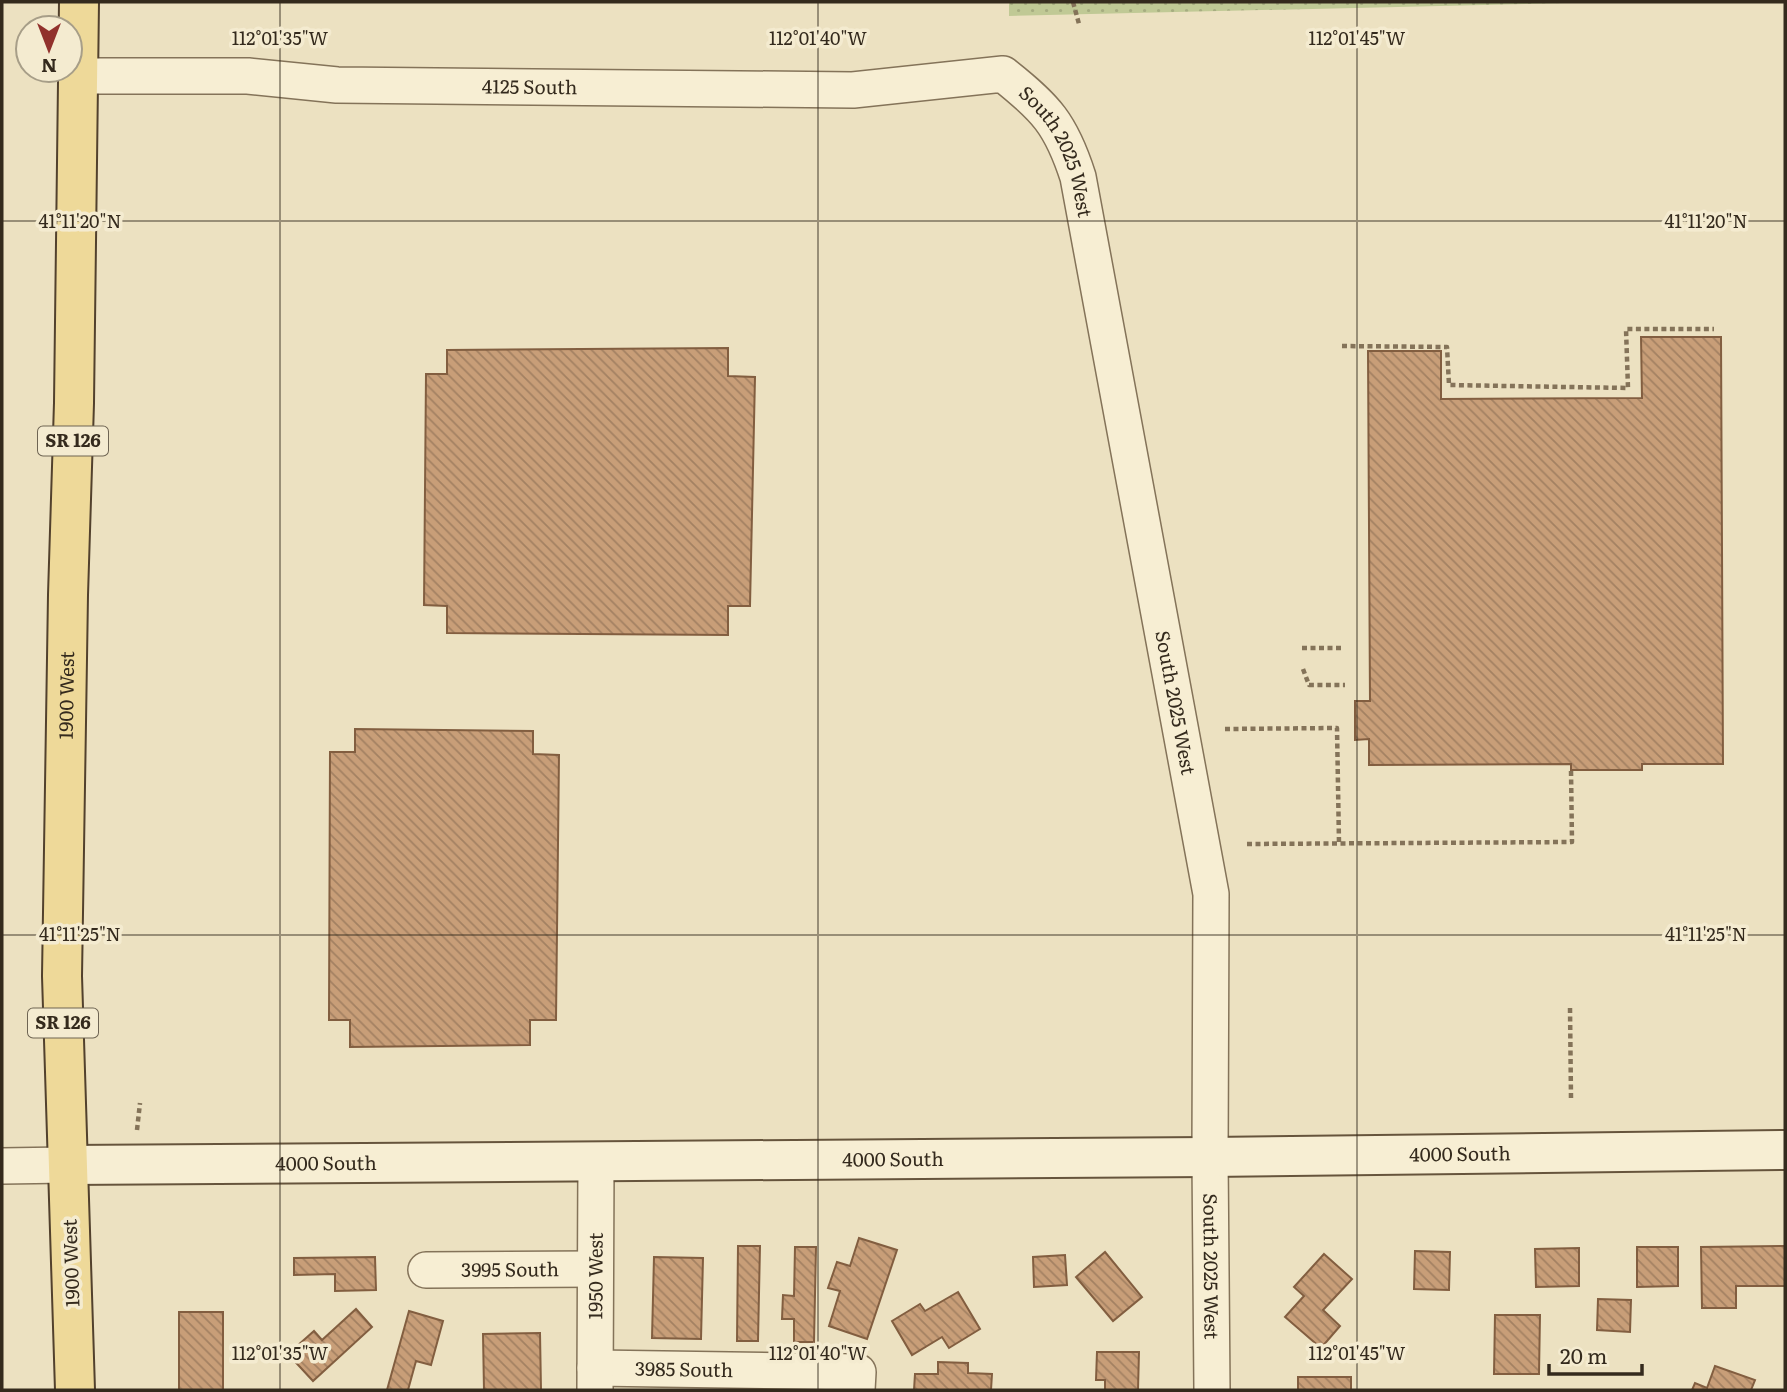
<svg xmlns="http://www.w3.org/2000/svg" width="1787" height="1392" viewBox="0 0 1787 1392" font-family="Literata,serif">
  <style>
    .park { fill: url(#park-dots) }
    .building { fill: url(#building-back-hatch); stroke: #825e40; stroke-width: 2 }
    .lines { fill: none; stroke-linecap: round; stroke-linejoin: round }
    .street-casing { stroke: #847359; stroke-width: 38 }
    .secondary-casing { stroke: #66543c; stroke-width: 42 }
    .primary-casing { stroke: #52412d; stroke-width: 42 }
    .path { stroke: #847359; stroke-width: 4.5; stroke-dasharray: 5 3.5; stroke-linecap: butt }
    .street { stroke: #f7eed3; stroke-width: 35 }
    .secondary { stroke: #f7eed3; stroke-width: 38 }
    .primary { stroke: #eed999; stroke-width: 38 }
    .ticks { fill: none; stroke: #342a1d; stroke-width: 2; stroke-opacity: 0.45 }
    .labels { text-anchor: middle; stroke-width: 7; stroke-linejoin: round; paint-order: stroke }
    .shield { fill: #f4ebd0; stroke: #6e6453; stroke-width: 2 }
    .shield-label { font-size: 18px; font-weight: bold; fill: #342a1d }
    .street-label { font-size: 19px; fill: #342a1d; stroke: #f4ebd0 }
    .ticks-label { font-size: 18px; text-anchor: middle; fill: #342a1d; stroke: #f4ebd0; stroke-width: 7; stroke-linejoin: round; paint-order: stroke }
  </style>
  <defs>
    <pattern id="park-dots" width="8" height="8" patternUnits="userSpaceOnUse" patternTransform="scale(1.75)"><rect width="8" height="8" fill="#c0c995"/><path d="M2 2h.1M6 6h.1" fill="none" stroke="#a6ad80" stroke-width="1.8" stroke-linecap="round"/></pattern>
    <pattern id="building-back-hatch" width="6" height="6" patternUnits="userSpaceOnUse" patternTransform="scale(1.75)"><rect width="6" height="6" fill="#c89e78"/><path d="M-1 5l2 2M0 0l6 6M5-1l2 2" fill="none" stroke="#a38162"/></pattern>
  </defs>
  <rect width="100%" height="100%" fill="#ece1c1"/>
  <path class="park" d="M1009,2H1606L1009,16Z"/>
  <g class="building">
    <path d="M1641,337H1721L1723,764H1642V770H1571V764L1369,765V739L1355,740V701H1370L1368,351H1441V399L1642,398Z"/>
    <path d="M728,348V376L755,377L750,606H728V635L447,633V606L424,605L426,374H447V350Z"/>
    <path d="M355,729L533,731V754L559,755L556,1020H530V1045L350,1047V1020H329L330,752H355Z"/>
    <path d="M859,1238L897,1250L867,1339L829,1326L840,1291L828,1288L837,1262L850,1266Z"/>
    <path d="M738,1246H760L758,1341H737Z"/>
    <path d="M1785,1246V1286H1736V1308H1702L1701,1247Z"/>
    <path d="M795,1247H816L814,1342H794V1319H782L783,1295L794,1296Z"/>
    <path d="M1637,1247H1678V1286L1637,1287Z"/>
    <path d="M1579,1248V1286L1536,1287L1535,1249Z"/>
    <path d="M1415,1251L1450,1252L1449,1290L1414,1289Z"/>
    <path d="M1105,1252L1142,1297L1113,1321L1076,1277Z"/>
    <path d="M1324,1254L1352,1279L1323,1310L1340,1326L1321,1348L1285,1317L1304,1296L1294,1287Z"/>
    <path d="M1065,1255L1067,1285L1034,1287L1033,1257Z"/>
    <path d="M375,1257L376,1290L335,1291V1274L294,1275V1258Z"/>
    <path d="M654,1257L703,1258L701,1339L652,1338Z"/>
    <path d="M958,1292L980,1329L949,1348L942,1337L912,1355L892,1321L920,1304L925,1311Z"/>
    <path d="M1598,1299L1631,1300L1630,1332L1597,1330Z"/>
    <path d="M356,1309L372,1327L313,1381L288,1354L314,1331L322,1340Z"/>
    <path d="M409,1311L443,1321L431,1365L416,1361L408,1390H387Z"/>
    <rect x="179" y="1312" width="44" height="78"/>
    <path d="M1495,1315H1540L1539,1374H1494Z"/>
    <path d="M540,1333L541,1390H484L483,1334Z"/>
    <path d="M1097,1352H1139L1138,1390H1105V1380H1096Z"/>
    <path d="M938,1362L968,1363V1373L992,1374L991,1390H914L915,1374H938Z"/>
    <path d="M1715,1366L1755,1380L1751,1390H1692L1695,1383L1707,1388Z"/>
    <rect x="1298" y="1377" width="53" height="13"/>
  </g>
  <g class="lines">
    <g class="street-casing">
      <g id="street">
        <path id="s1" d="M78,76H248L337,85L853,90L1003,74C1046,108 1061,124 1078,177L1211,894L1210,1157L1212,1390"/>
        <path d="M2,1166L67,1165"/>
        <path id="s2" d="M426,1270L595,1269"/>
        <path id="s3" d="M595,1368L858,1372L857,1390"/>
        <path id="s4" d="M595,1390L596,1162"/>
      </g>
    </g>
    <g class="secondary-casing">
      <g id="secondary">
        <path id="s5" d="M67,1165L1210,1157L1785,1150"/>
      </g>
    </g>
    <g class="primary-casing">
      <g id="primary">
        <path id="s6" d="M75,1390L62,976L68,595L74,403L79,2"/>
      </g>
    </g>
    <g class="path">
      <path d="M1073,2L1079,24"/>
      <path d="M1342,346L1447,347L1449,385L1628,388L1626,329H1714"/>
      <path d="M1302,648H1344"/>
      <path d="M1303,669L1309,685H1345"/>
      <path d="M1225,729L1337,728L1339,843"/>
      <path d="M1247,844L1572,842L1571,770"/>
      <path d="M1570,1008L1571,1098"/>
      <path d="M137,1130L140,1103"/>
    </g>
    <use href="#street" class="street"/>
    <use href="#secondary" class="secondary"/>
    <use href="#primary" class="primary"/>
  </g>
  <path class="ticks" d="M280,2V1390M818,2V1390M1357,2V1390M2,221H1785M2,935H1785"/>
  <g class="labels">
    <g class="shield">
      <rect x="38" y="426.5" width="70" height="29" rx="5"/>
      <rect x="28" y="1008.5" width="70" height="29" rx="5"/>
    </g>
    <g class="shield-label">
      <text x="73" y="447">SR 126</text>
      <text x="63" y="1029">SR 126</text>
    </g>
    <g class="street-label">
      <text dy="7" stroke="none"><textPath href="#s1" startOffset="452">4125 South</textPath></text>
      <text dy="7" stroke="none"><textPath href="#s1" startOffset="1024">South 2025 West</textPath></text>
      <text dy="7" stroke="none"><textPath href="#s6" startOffset="695">1900 West</textPath></text>
      <text dy="7" stroke="none"><textPath href="#s1" startOffset="1591">South 2025 West</textPath></text>
      <text dy="7" stroke="none"><textPath href="#s5" startOffset="1393">4000 South</textPath></text>
      <text dy="7" stroke="none"><textPath href="#s5" startOffset="826">4000 South</textPath></text>
      <text dy="7" stroke="none"><textPath href="#s5" startOffset="259">4000 South</textPath></text>
      <text transform="translate(71 1263) rotate(-92)" y="7">1900 West</text>
      <text dy="7" stroke="none"><textPath href="#s1" startOffset="2158">South 2025 West</textPath></text>
      <text dy="7" stroke="none"><textPath href="#s2" startOffset="84">3995 South</textPath></text>
      <text dy="7" stroke="none"><textPath href="#s4" startOffset="114">1950 West</textPath></text>
      <text dy="7" stroke="none"><textPath href="#s3" startOffset="89">3985 South</textPath></text>
    </g>
  </g>
  <g class="ticks-label">
    <text x="280" y="45">112°01'35"W</text>
    <text x="818" y="45">112°01'40"W</text>
    <text x="1357" y="45">112°01'45"W</text>
    <text x="1706" y="228">41°11'20"N</text>
    <text x="80" y="228">41°11'20"N</text>
    <text x="1706" y="941">41°11'25"N</text>
    <text x="80" y="941">41°11'25"N</text>
    <text x="280" y="1360">112°01'35"W</text>
    <text x="818" y="1360">112°01'40"W</text>
    <text x="1357" y="1360">112°01'45"W</text>
  </g>
  <rect width="1787" height="1392" fill="none" stroke="#342a1d" stroke-width="7"/>
  <g transform="translate(49 49) rotate(180)"><circle r="33" fill="#f4ebd0" stroke="#a79e88" stroke-width="2"/>
  <path d="M0-5L12 26L0 18L-12 26Z" fill="#91312c"/>
  <text y="-10" font-size="19" font-weight="bold" text-anchor="middle" fill="#342a1d">N</text>
  </g>
  <path d="M1549 1364v10h93v-10" fill="none" stroke="#342a1d" stroke-width="3.5"/>
  <text x="1560" y="1364" font-size="21" fill="#342a1d" stroke="#f4ebd0" stroke-width="5" paint-order="stroke">20 m</text>
</svg>
